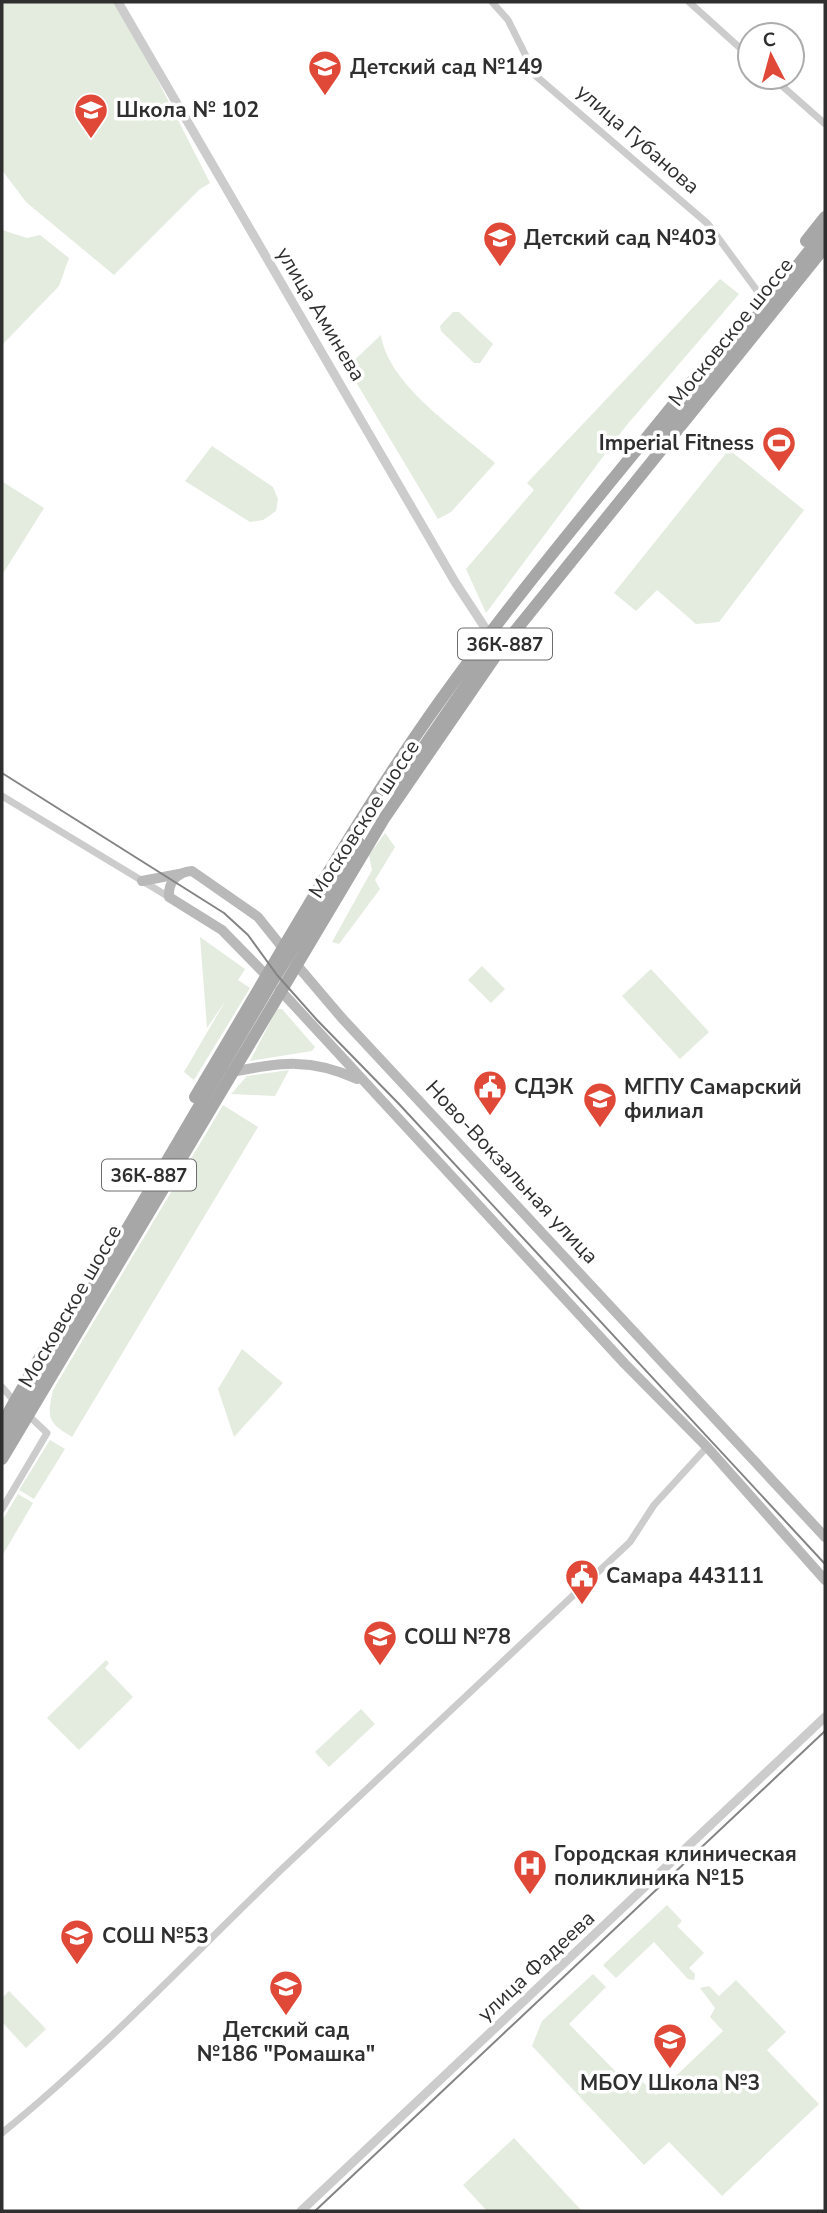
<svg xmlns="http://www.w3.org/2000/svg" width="827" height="2213" viewBox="0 0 827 2213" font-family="'Nunito Sans',sans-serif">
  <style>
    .green { fill: #e3ecde }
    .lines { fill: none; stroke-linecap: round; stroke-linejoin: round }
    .minor { stroke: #ccc; stroke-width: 7 }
    .tertiary { stroke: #ccc; stroke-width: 9 }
    .secondary { stroke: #b9b9b9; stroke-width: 10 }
    .primary { stroke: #a7a7a7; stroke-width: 12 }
    .tram { stroke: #848484; stroke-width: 2 }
    .labels { text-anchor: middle; stroke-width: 7; stroke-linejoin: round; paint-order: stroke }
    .shield { fill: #fff; stroke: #6d6d6d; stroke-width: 2 }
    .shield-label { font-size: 19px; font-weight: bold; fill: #2f2f2f }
    .poi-label { font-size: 21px; font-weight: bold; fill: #2f2f2f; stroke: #fff; text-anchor: start }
    .street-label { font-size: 21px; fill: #2f2f2f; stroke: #fff }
  </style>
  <rect width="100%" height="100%" fill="#fff"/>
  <g class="green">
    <path d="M2,2H118L210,183L200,189L114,275L26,202L2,170Z"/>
    <path d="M2,230L27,238L40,235L69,258L59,286L2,345Z"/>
    <path d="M720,279L739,294L626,426L486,613L466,569L534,490L527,483Z"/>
    <path d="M453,312H459L493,344L480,363H474L441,331L440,326Z"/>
    <path d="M381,335C388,385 458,430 495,463L451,512L438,519L347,367Z"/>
    <path d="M212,446L273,487L278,499L276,511L263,520L250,522L185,481Z"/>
    <path d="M727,452H732L804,510L719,622L696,624L657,590L636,611L614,593Z"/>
    <path d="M3,482L44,508L2,575V484Z"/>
    <path d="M385,833L395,847L375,880L380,889L339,944L332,942L372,870L369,855Z"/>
    <path d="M200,937L245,969L238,980L250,988L194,1080L184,1072L226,1000L207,1028Z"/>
    <path d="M482,966L505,989L491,1003L468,980Z"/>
    <path d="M651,969L709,1032L680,1059L622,996Z"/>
    <path d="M277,1009H282L315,1047L312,1051L250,1061Z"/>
    <path d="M289,1070L275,1096L231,1094L247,1076Z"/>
    <path d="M223,1105L258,1127L72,1437C47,1422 47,1418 53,1390Z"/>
    <path d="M242,1349L283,1383L234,1437L218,1389Z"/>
    <path d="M50,1440L65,1449L34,1499L19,1490Z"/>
    <path d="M18,1494L33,1503L2,1556V1521Z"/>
    <path d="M106,1660L109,1663L105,1668L133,1697L79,1750L47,1718Z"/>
    <path d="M361,1709L375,1724L329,1767L315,1752Z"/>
    <path d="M667,1905L682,1921L677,1926L704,1953L689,1968L695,1974L694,1980L688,1979L654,1942L616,1978L603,1965Z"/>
    <path d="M593,1974L606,1987L569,2024L621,2077L616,2081L619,2085L625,2080L629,2085L642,2081L656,2095L723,2031L710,2017L715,2008L700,1988L709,1986L719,1996L736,1980L786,2032L767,2050L819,2104L722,2196L669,2142L644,2165L532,2046L542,2021Z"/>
    <path d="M9,1991L46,2029L26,2048L2,2022V1998Z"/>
    <path d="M514,2138L582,2211H487L463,2185Z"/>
  </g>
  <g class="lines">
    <g class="minor">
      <path d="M492,2L508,20L536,76L708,224L761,296"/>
      <path d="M689,2L750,57"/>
      <path d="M772,77L825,124"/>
      <path d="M2,796L169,897"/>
      <path d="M2,1387L15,1402"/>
      <path d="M2,1509L47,1433L28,1415"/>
      <path d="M2,2133C102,2052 190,1957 283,1868C398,1759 514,1651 630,1542L654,1505L707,1447"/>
    </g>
    <g class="tertiary">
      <path d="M118,2L455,582L495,643"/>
      <path d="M301,2211L825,1717"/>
    </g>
    <g class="secondary">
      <path d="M142,881L179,874"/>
      <path d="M296,964L341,1017L825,1537"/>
      <path d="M266,975L222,930L169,897C168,882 177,872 192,871L258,917L282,947"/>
      <path d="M280,990L625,1364L707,1447L825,1580"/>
      <path d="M231,1072C280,1063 310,1057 357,1079"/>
    </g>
    <g class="primary">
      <path d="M806,241L825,217"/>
      <path d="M657,441L825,231"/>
      <path d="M396,787L491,649"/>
      <path d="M195,1097C271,970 343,840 428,718C514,595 613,481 706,364"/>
      <path d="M2,1424L44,1350"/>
      <path d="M2,1442L272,982L359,843"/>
      <path d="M2,1459L385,817L499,651L825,247"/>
    </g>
    <g class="tram">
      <path d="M2,773L224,913L248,935L277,975L317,1020L399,1104L825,1564"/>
      <path d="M315,2211L825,1731"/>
    </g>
  </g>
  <defs>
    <g id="school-pin" transform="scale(1.75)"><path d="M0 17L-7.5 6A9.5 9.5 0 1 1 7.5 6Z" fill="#e04838" stroke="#fff"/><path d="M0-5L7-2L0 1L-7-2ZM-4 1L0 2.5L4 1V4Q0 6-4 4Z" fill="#fff"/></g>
    <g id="stadium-pin" transform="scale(1.75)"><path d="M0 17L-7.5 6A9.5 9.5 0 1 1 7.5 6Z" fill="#e04838" stroke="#fff"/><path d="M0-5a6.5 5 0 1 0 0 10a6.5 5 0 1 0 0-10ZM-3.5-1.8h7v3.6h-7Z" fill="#fff"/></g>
    <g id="civic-pin" transform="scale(1.75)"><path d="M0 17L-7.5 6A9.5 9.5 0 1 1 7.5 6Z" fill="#e04838" stroke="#fff"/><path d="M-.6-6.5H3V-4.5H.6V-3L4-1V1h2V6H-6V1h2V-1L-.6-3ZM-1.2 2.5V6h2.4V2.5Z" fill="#fff"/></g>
    <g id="university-pin" transform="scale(1.75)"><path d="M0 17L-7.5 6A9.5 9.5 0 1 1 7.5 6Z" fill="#e04838" stroke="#fff"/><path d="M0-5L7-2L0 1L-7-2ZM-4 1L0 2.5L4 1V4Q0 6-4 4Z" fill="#fff"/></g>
    <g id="hospital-pin" transform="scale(1.75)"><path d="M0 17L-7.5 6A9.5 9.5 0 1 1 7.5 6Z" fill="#e04838" stroke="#fff"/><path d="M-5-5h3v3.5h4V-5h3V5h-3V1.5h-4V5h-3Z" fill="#fff"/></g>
  </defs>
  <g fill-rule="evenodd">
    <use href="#school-pin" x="325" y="67"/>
    <use href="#school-pin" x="91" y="110"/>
    <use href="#school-pin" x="500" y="238"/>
    <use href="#stadium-pin" x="779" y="443"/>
    <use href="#civic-pin" x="490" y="1087"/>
    <use href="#university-pin" x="600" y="1099"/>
    <use href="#civic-pin" x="582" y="1576"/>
    <use href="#school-pin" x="380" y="1637"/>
    <use href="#hospital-pin" x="530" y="1866"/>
    <use href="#school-pin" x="77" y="1936"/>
    <use href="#school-pin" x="286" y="1987"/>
    <use href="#school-pin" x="670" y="2040"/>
  </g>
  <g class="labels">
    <g class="shield">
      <rect x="458" y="628.5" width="94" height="31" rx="5"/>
      <rect x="102" y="1159.5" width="94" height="31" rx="5"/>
    </g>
    <g class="shield-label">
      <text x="505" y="651">36К-887</text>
      <text x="149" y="1182">36К-887</text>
    </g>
    <g class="poi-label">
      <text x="350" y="74">Детский сад №149</text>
      <text x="116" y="117">Школа № 102</text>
      <text x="524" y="245">Детский сад №403</text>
      <text x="754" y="450" text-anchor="end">Imperial Fitness</text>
      <text x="514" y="1094">СДЭК</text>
      <text x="624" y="1094">МГПУ Самарский<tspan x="624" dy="24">филиал</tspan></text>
      <text x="606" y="1583">Самара 443111</text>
      <text x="404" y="1644">СОШ №78</text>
      <text x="554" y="1861">Городская клиническая<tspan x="554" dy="24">поликлиника №15</tspan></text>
      <text x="102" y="1943">СОШ №53</text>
      <text x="286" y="2037" text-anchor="middle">Детский сад<tspan x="286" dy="24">№186 "Ромашка"</tspan></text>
      <text x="670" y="2090" text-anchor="middle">МБОУ Школа №3</text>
    </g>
    <g class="street-label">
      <text transform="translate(638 139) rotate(41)" y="7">улица Губанова</text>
      <text transform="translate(321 314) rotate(59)" y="7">улица Аминева</text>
      <text transform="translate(731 332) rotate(-51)" y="7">Московское шоссе</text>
      <text transform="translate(364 819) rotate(-57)" y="7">Московское шоссе</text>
      <text transform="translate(512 1172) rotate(47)" y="7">Ново-Вокзальная улица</text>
      <text transform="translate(70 1306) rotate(-60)" y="7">Московское шоссе</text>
      <text transform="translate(536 1966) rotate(-43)" y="7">улица Фадеева</text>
    </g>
  </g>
  <rect width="827" height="2213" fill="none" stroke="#2f2f2f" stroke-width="7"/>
  <g transform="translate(771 56) rotate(354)"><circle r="33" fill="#ffffff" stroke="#acacac" stroke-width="2"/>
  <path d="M0-5L12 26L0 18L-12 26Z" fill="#e04838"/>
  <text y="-10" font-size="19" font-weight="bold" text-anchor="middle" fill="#2f2f2f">С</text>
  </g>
</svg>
